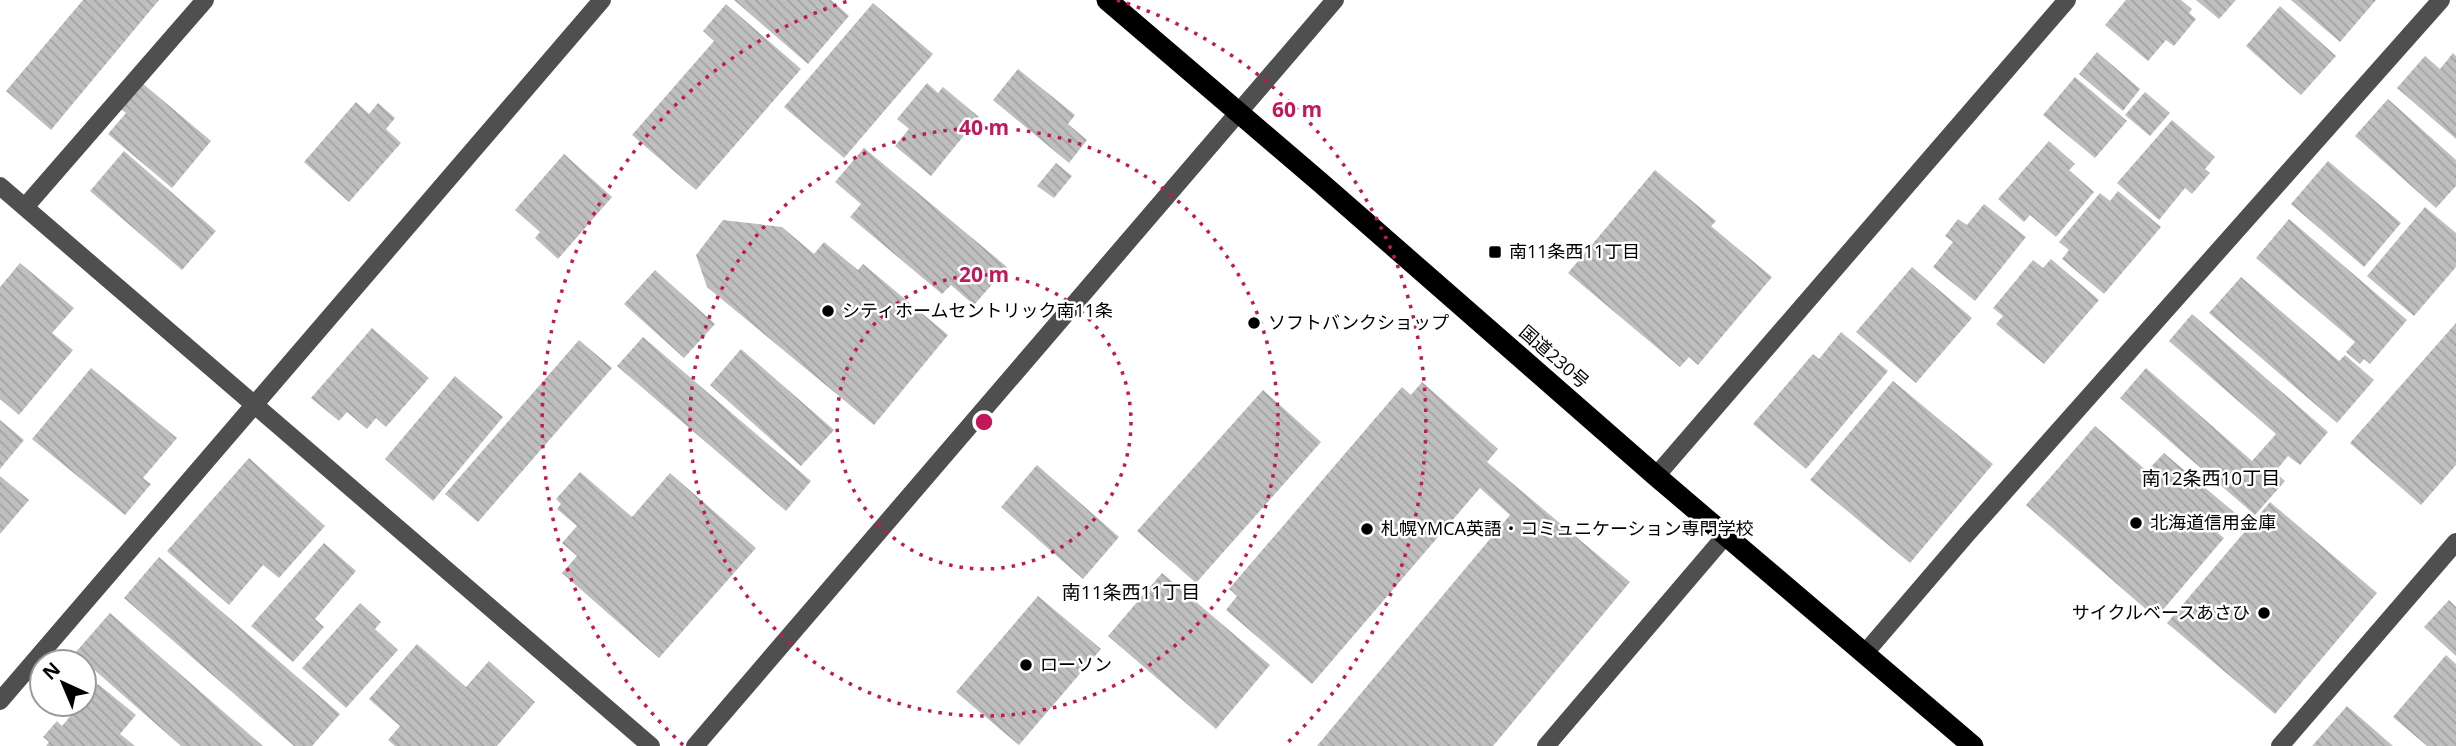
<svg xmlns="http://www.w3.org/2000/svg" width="2456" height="746" viewBox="0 0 2456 746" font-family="'Open Sans','Noto Sans JP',sans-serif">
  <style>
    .building { fill: url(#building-back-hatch) }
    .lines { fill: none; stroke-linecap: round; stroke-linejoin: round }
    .minor { stroke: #4f4f4f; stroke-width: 18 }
    .highway { stroke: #000; stroke-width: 21 }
    .ring { fill: none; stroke: #c2185b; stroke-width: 3.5; stroke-dasharray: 3.5 7 }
    .poi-dot { fill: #000; stroke: #fff; stroke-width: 2.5 }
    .labels { text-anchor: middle; stroke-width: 5; stroke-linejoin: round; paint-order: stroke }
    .poi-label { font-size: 18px; fill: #000; stroke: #fff; text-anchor: start }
    .street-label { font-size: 18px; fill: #000; stroke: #fff }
    .neighbourhood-label { font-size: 19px; fill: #000; stroke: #fff }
    .centre { fill: #c2185b; stroke: #fff; stroke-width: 3.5 }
    .ring-label { font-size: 21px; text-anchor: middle; font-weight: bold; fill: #c2185b; stroke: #fff; stroke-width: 5; stroke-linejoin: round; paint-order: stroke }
  </style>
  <defs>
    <pattern id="building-back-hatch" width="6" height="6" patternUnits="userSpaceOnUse" patternTransform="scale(1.75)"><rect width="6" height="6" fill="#bfbfbf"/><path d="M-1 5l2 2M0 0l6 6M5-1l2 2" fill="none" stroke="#a2a2a2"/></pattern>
  </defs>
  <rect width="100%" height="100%" fill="#fff"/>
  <g class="building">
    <path d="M83,0H159L51,130L6,91Z"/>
    <path d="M734,0H831L849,16L808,64Z"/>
    <path d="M2126,0H2181L2192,9L2189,13L2196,19L2174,46L2166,40L2148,61L2105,25Z"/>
    <path d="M2196,0H2236L2219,19Z"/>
    <path d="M2291,0H2376L2340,42Z"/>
    <path d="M873,3L933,54L844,158L784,107Z"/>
    <path d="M726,4L801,69L696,190L632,135L714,41L703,31Z"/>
    <path d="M2280,6L2336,56L2301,95L2246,46Z"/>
    <path d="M2097,52L2140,89L2123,111L2079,74Z"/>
    <path d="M2453,53L2456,56V139L2397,88L2425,56L2440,69Z"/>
    <path d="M1018,69L1075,115L1068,124L1087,140L1069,163L993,100Z"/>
    <path d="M2075,77L2127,121L2095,158L2043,115Z"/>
    <path d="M141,82L211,141L172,188L108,134L126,113L119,108Z"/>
    <path d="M927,83L938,93L943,87L979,117L931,176L895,146L909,129L897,119Z"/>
    <path d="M2145,92L2170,113L2150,136L2125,115Z"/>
    <path d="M2388,99L2456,160V186L2436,208L2355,136Z"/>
    <path d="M356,102L369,114L378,103L395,118L386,129L401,143L349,202L304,162Z"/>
    <path d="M2172,120L2215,157L2205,169L2210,173L2192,194L2185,188L2159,220L2117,183Z"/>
    <path d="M2049,141L2075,164L2069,170L2094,192L2056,237L2030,215L2024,222L1998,199Z"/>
    <path d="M864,148L1007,267L974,305L951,285L942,294L850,217L861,204L835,182Z"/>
    <path d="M124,151L216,231L182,270L90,191Z"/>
    <path d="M564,154L612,197L558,259L535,238L540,232L515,210Z"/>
    <path d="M2328,161L2401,223L2364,267L2291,204Z"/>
    <path d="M1056,163L1072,176L1054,198L1037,186Z"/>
    <path d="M1655,170L1716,221L1711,226L1772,277L1698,365L1689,357L1680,367L1568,273Z"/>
    <path d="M2118,191L2161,227L2104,294L2062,259L2069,250L2059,242L2100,193L2110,201Z"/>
    <path d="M1984,204L2026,237L1975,301L1933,267L1953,242L1945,236L1958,219L1967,225Z"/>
    <path d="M2425,207L2456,233V267L2414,316L2367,276Z"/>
    <path d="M2289,219L2407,320L2370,364L2364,359L2360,364L2346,352L2355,342L2256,258Z"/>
    <path d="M723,220L782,227L814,254L824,242L858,270L863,264L948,335L874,425L707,287L696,255Z"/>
    <path d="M2051,259L2099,300L2044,364L1996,324L2003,316L1993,308L2033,260L2043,268Z"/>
    <path d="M20,263L74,308L52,333L73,350L19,415L0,399V287Z"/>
    <path d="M1912,267L1972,318L1916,383L1856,332Z"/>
    <path d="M655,270L715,324L684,358L624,304Z"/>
    <path d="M2241,277L2339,361L2345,355L2374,380L2337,423L2209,313Z"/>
    <path d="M2192,314L2328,432L2300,465L2288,456L2275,472L2285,481L2255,515L2120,398L2146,368L2252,461L2276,434L2169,341Z"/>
    <path d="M2456,323V465L2421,505L2350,443Z"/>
    <path d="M372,328L429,378L386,427L376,418L367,429L347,412L339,421L311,398Z"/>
    <path d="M1841,332L1888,371L1806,469L1753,424L1813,354L1819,359Z"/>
    <path d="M643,337L811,481L786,511L617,366Z"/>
    <path d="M579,340L612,368L478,522L445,494Z"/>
    <path d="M741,349L834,430L801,466L710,385Z"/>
    <path d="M91,368L177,438L143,478L151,484L125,515L32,439Z"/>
    <path d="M455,376L503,417L433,501L385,459Z"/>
    <path d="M1893,381L1993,464L1910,563L1810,480Z"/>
    <path d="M1422,382L1498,449L1487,462L1630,582L1493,746H1317L1510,515L1480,488L1312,684L1226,610L1237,596L1229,589L1402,387L1411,395Z"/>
    <path d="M1263,390L1321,442L1196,583L1137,531Z"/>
    <path d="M0,420L24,440L0,469Z"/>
    <path d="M2095,426L2147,471L2164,453L2235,513L2218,533L2224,538L2156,618L2026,505Z"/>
    <path d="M249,458L325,526L279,578L263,565L229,605L167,551Z"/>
    <path d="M1037,465L1119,537L1083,579L1001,507Z"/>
    <path d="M580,472L632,517L670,473L756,548L659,658L562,573L577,556L562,543L577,526L557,509L561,504L556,499Z"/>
    <path d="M0,476L29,500L0,534Z"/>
    <path d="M2270,502L2377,593L2275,714L2167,623Z"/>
    <path d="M324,543L356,571L315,619L324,627L293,662L251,626Z"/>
    <path d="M159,557L340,714L312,746H294L124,598Z"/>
    <path d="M1162,573L1270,665L1216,729L1108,636Z"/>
    <path d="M1038,596L1101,649L1019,745L956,692Z"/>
    <path d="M2449,600L2456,607V656L2424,627Z"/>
    <path d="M360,603L381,622L375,629L398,650L346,708L302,668Z"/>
    <path d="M110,613L263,746H181L75,653Z"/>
    <path d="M417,644L466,687L489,661L535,702L497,746H395L388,740L400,726L369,699Z"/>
    <path d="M2446,655L2456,664V746H2427L2393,717Z"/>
    <path d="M98,684L136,715L120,734L135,746H46L49,742L43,737L57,721L62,726L73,713L67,710L72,704H84V694L87,697Z"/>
    <path d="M2347,706L2393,746H2312Z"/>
  </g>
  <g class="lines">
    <g class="minor">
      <path d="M0,186L651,746"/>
      <path d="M25,207L205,0"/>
      <path d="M1656,476L2067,0"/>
      <path d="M1865,653L1967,534L2441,0"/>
      <path d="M0,701L602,0"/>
      <path d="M695,746L1335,0"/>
      <path d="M1546,746L1726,535"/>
      <path d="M2280,746L2456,542"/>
    </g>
    <path class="highway" d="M1107,0L1321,183L1656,476L1973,746"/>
  </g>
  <g class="ring">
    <circle cx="984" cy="422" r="147"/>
    <circle cx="984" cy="422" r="294"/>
    <path d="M683 745A442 442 0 0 1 851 0M1117 0A442 442 0 0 1 1285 745"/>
  </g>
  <g class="poi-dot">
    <rect x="1488" y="245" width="14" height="14" rx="3.5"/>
    <circle cx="828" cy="311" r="7"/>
    <circle cx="1254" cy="323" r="7"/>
    <circle cx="2136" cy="523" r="7"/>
    <circle cx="1367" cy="529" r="7"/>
    <circle cx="2264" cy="613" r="7"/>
    <circle cx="1026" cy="665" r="7"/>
  </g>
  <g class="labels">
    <g class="poi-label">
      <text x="1509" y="258">南11条西11丁目</text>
      <text x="842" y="317">シティホームセントリック南11条</text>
      <text x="1268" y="329">ソフトバンクショップ</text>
      <text x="2150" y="529">北海道信用金庫</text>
      <text x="1381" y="535">札幌YMCA英語・コミュニケーション専門学校</text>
      <text x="2250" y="619" text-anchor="end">サイクルベースあさひ</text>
      <text x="1040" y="671">ローソン</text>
    </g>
    <g class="street-label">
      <text transform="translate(1554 357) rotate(41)" y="6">国道230号</text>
    </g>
    <g class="neighbourhood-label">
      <text x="2211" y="485">南12条西10丁目</text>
      <text x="1131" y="599">南11条西11丁目</text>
    </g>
  </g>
  <circle cx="984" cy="422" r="10" class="centre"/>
  <g class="ring-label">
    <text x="1297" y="117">60 m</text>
    <text x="984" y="135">40 m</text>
    <text x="984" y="282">20 m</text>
  </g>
  <g transform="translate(63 683) rotate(316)"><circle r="33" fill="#ffffff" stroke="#999999" stroke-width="2"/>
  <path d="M0-5L12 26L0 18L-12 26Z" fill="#000000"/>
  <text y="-10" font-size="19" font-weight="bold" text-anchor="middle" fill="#000000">N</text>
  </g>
</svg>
